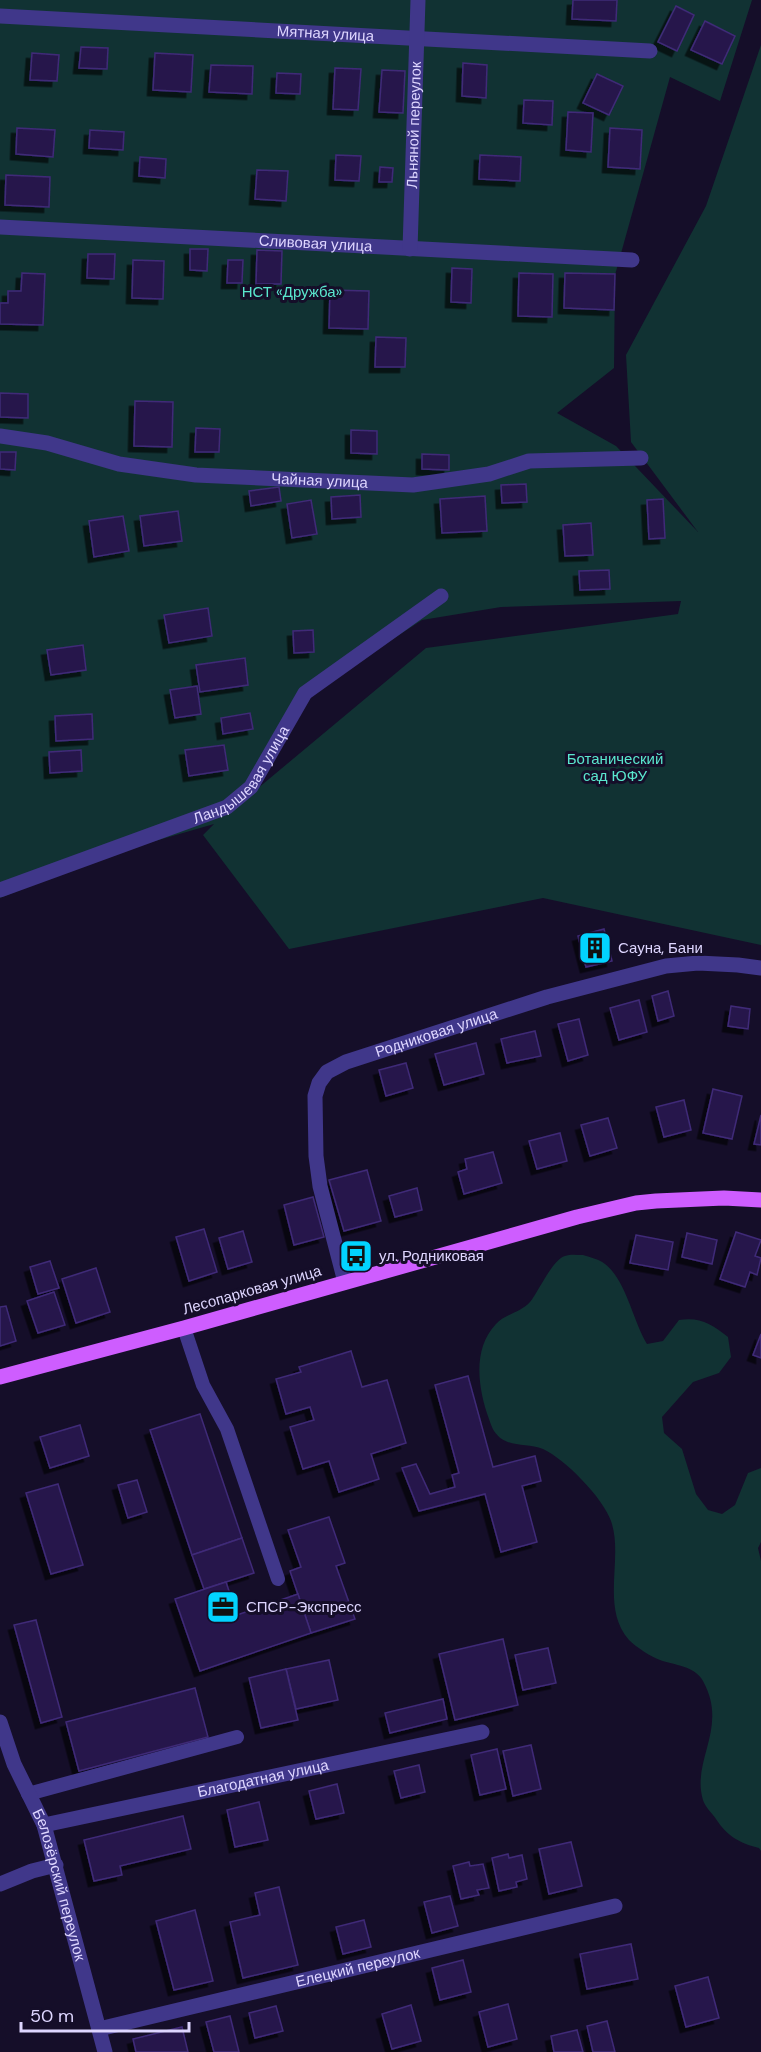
<svg xmlns="http://www.w3.org/2000/svg" width="761" height="2052" viewBox="0 0 761 2052" font-family="'DM Sans',sans-serif">
  <style>
    .green { fill: #113233; fill-rule: evenodd }
    .building { fill: #27194b; stroke: #3f2a78; stroke-width: 1.5; filter: url(#shadow) }
    .lines { fill: none; stroke-linecap: round; stroke-linejoin: round }
    .service { stroke: #40378a; stroke-width: 14 }
    .minor { stroke: #40378a; stroke-width: 15 }
    .primary { stroke: #ce5dff; stroke-width: 15 }
    .labels { text-anchor: middle; stroke-width: 6; stroke-linejoin: round; paint-order: stroke }
    .street-label { font-size: 15px; fill: #ded6ff; stroke: #150e29 }
    .park-label { font-size: 15px; fill: #5ae7ce; stroke: #150e29 }
    .poi-label { font-size: 15px; fill: #ded6ff; stroke: #150e29; text-anchor: start }
  </style>
  <defs>
    <filter id="shadow"><feDropShadow dx="-5.5" dy="5.5" stdDeviation="0" flood-color="#0009"/></filter>
  </defs>
  <rect width="100%" height="100%" fill="#150e29"/>
  <g class="green">
    <path d="M0,0H752L720,101L670,77L615,275L614,368L557,413L616,446L698,532L631,442L626,355L706,206L761,45V945L543,898L289,949L203,835L214,824L110,854L0,898ZM681,601L678,614L426,648L227,814L295,703L422,620L501,607Z"/>
    <path d="M583,1255C589,1257 599,1259 605,1264C626,1280 633,1321 647,1344L663,1341L679,1320C701,1317 711,1324 728,1337L731,1357L719,1373L693,1382L662,1417L664,1433L682,1449L696,1494L708,1510L722,1514L735,1505L748,1473L761,1468V1542L758,1548L761,1561V1851L759,1848C739,1843 727,1836 716,1819C712,1813 705,1807 703,1800C691,1760 729,1728 703,1681C695,1666 674,1665 660,1660C651,1657 636,1647 629,1640C600,1607 624,1558 611,1521C603,1498 565,1459 543,1449C526,1442 506,1449 494,1431C492,1428 490,1422 489,1419C478,1389 472,1349 496,1324C505,1314 520,1313 530,1302C539,1291 552,1260 565,1256C570,1254 577,1255 583,1255Z"/>
  </g>
  <g class="building">
    <path d="M573,0H617L616,21L572,19Z"/>
    <path d="M676,6L694,15L677,51L658,42Z"/>
    <path d="M705,21L735,36L722,64L691,50Z"/>
    <path d="M81,47L108,48L107,69L79,68Z"/>
    <path d="M32,53L59,55L57,81L30,80Z"/>
    <path d="M155,53L193,55L191,92L153,90Z"/>
    <path d="M463,63L487,65L486,98L462,96Z"/>
    <path d="M211,65L253,66L252,94L209,92Z"/>
    <path d="M335,68L361,69L358,110L333,109Z"/>
    <path d="M382,70L405,71L403,113L379,112Z"/>
    <path d="M277,73L301,74L300,94L276,93Z"/>
    <path d="M597,74L623,86L609,115L583,103Z"/>
    <path d="M524,100L553,101L552,125L523,123Z"/>
    <path d="M568,112L593,113L591,152L566,150Z"/>
    <path d="M17,128L55,130L53,157L16,154Z"/>
    <path d="M610,128L642,130L640,169L608,167Z"/>
    <path d="M90,130L124,132L123,150L89,148Z"/>
    <path d="M336,155L361,156L359,181L335,180Z"/>
    <path d="M480,155L521,157L520,181L479,179Z"/>
    <path d="M140,157L166,159L165,178L139,176Z"/>
    <path d="M380,167L393,168L392,182H379Z"/>
    <path d="M257,170L288,171L286,201L255,199Z"/>
    <path d="M6,175L50,177L49,207L5,205Z"/>
    <path d="M190,249H208L207,271L190,270Z"/>
    <path d="M257,250L282,251L281,284H256Z"/>
    <path d="M88,254H115L114,279L87,278Z"/>
    <path d="M133,260L164,261L163,299L132,298Z"/>
    <path d="M228,260H243L242,283H227Z"/>
    <path d="M452,268L472,269L471,303L451,302Z"/>
    <path d="M22,273L45,274L43,325L0,324V303H8V291H21Z"/>
    <path d="M519,273L553,274L552,317L518,316Z"/>
    <path d="M565,273L615,274L614,310L564,308Z"/>
    <path d="M330,290L369,291L368,329L329,328Z"/>
    <path d="M376,337L406,338L405,367H375Z"/>
    <path d="M0,393L28,394V418L0,417Z"/>
    <path d="M135,401L173,402L172,447L134,446Z"/>
    <path d="M196,428L220,429L219,452H195Z"/>
    <path d="M351,430L377,431V454L351,453Z"/>
    <path d="M0,452H16L15,470L0,469Z"/>
    <path d="M422,454L449,455V470L422,469Z"/>
    <path d="M526,484L527,502L502,503L501,485Z"/>
    <path d="M279,487L281,501L251,506L249,491Z"/>
    <path d="M360,495L361,517L332,519L331,497Z"/>
    <path d="M485,496L487,531L442,533L440,499Z"/>
    <path d="M663,499L665,538L649,539L647,500Z"/>
    <path d="M311,500L317,534L292,538L287,504Z"/>
    <path d="M178,511L182,541L144,546L140,516Z"/>
    <path d="M123,516L129,551L94,557L89,521Z"/>
    <path d="M591,523L593,555L565,556L563,525Z"/>
    <path d="M609,570L610,589L580,590L579,571Z"/>
    <path d="M208,608L212,636L169,643L164,615Z"/>
    <path d="M313,630L314,652L294,653L293,631Z"/>
    <path d="M83,645L86,670L51,675L47,650Z"/>
    <path d="M245,658L248,685L200,692L196,665Z"/>
    <path d="M197,686L201,714L175,718L170,690Z"/>
    <path d="M250,713L253,729L223,734L221,718Z"/>
    <path d="M92,714L93,739L56,741L55,716Z"/>
    <path d="M224,745L228,770L189,776L185,750Z"/>
    <path d="M81,750L82,771L50,773L49,752Z"/>
    <path d="M604,929L612,961L586,967L578,936Z"/>
    <path d="M668,991L674,1016L658,1021L652,996Z"/>
    <path d="M639,1000L647,1032L619,1040L610,1008Z"/>
    <path d="M731,1006L750,1009L748,1029L728,1026Z"/>
    <path d="M579,1019L588,1055L568,1061L558,1024Z"/>
    <path d="M535,1031L541,1056L507,1063L501,1039Z"/>
    <path d="M476,1043L484,1074L444,1085L435,1054Z"/>
    <path d="M406,1063L413,1088L386,1096L379,1070Z"/>
    <path d="M713,1089L742,1096L732,1139L703,1133Z"/>
    <path d="M684,1100L691,1130L664,1137L656,1107Z"/>
    <path d="M761,1115V1145L754,1144Z"/>
    <path d="M608,1118L617,1148L590,1156L581,1125Z"/>
    <path d="M560,1133L567,1161L537,1169L529,1141Z"/>
    <path d="M493,1152L502,1183L464,1194L458,1172L467,1169L465,1159Z"/>
    <path d="M367,1170L381,1221L344,1231L329,1180Z"/>
    <path d="M417,1188L422,1210L395,1217L389,1196Z"/>
    <path d="M313,1197L324,1237L294,1245L284,1205Z"/>
    <path d="M204,1229L217,1272L189,1281L176,1237Z"/>
    <path d="M243,1231L252,1262L228,1269L219,1238Z"/>
    <path d="M736,1232L761,1240L755,1256L761,1258L757,1275L750,1272L745,1287L720,1279Z"/>
    <path d="M687,1233L717,1240L712,1264L682,1257Z"/>
    <path d="M636,1235L673,1242L668,1270L630,1263Z"/>
    <path d="M50,1261L59,1288L38,1294L30,1267Z"/>
    <path d="M96,1268L110,1312L76,1323L62,1279Z"/>
    <path d="M54,1292L65,1325L38,1333L27,1301Z"/>
    <path d="M6,1306L16,1341L0,1346V1307Z"/>
    <path d="M761,1334V1358L753,1355Z"/>
    <path d="M351,1351L362,1387L387,1380L406,1443L371,1454L379,1479L339,1492L329,1461L303,1469L290,1427L314,1420L310,1407L286,1414L276,1379L301,1372L299,1367Z"/>
    <path d="M468,1376L493,1467L535,1456L541,1481L522,1486L537,1542L501,1552L485,1494L419,1511L402,1468L416,1464L430,1494L455,1487L452,1475L459,1473L435,1385Z"/>
    <path d="M200,1414L242,1538L192,1555L150,1430Z"/>
    <path d="M80,1425L89,1456L50,1468L40,1437Z"/>
    <path d="M137,1480L147,1512L128,1518L118,1485Z"/>
    <path d="M58,1484L83,1565L51,1574L26,1493Z"/>
    <path d="M329,1517L345,1563L336,1566L355,1619L311,1633L290,1571L301,1567L288,1530Z"/>
    <path d="M242,1538L254,1573L204,1589L192,1555Z"/>
    <path d="M226,1582L237,1615L298,1594L311,1633L200,1671L175,1599Z"/>
    <path d="M36,1620L62,1717L41,1723L14,1625Z"/>
    <path d="M503,1639L518,1705L455,1720L439,1654Z"/>
    <path d="M548,1648L556,1683L523,1690L515,1655Z"/>
    <path d="M329,1660L338,1700L296,1709L286,1669Z"/>
    <path d="M286,1669L298,1720L261,1728L249,1678Z"/>
    <path d="M195,1688L208,1737L79,1771L66,1722Z"/>
    <path d="M443,1699L447,1719L390,1733L385,1713Z"/>
    <path d="M531,1745L541,1789L513,1796L503,1751Z"/>
    <path d="M497,1749L506,1789L480,1795L471,1755Z"/>
    <path d="M419,1765L425,1792L401,1798L394,1771Z"/>
    <path d="M337,1784L344,1813L316,1819L309,1791Z"/>
    <path d="M259,1802L268,1840L235,1847L227,1810Z"/>
    <path d="M183,1816L191,1849L120,1866L122,1875L94,1881L84,1840Z"/>
    <path d="M571,1842L582,1886L549,1894L539,1849Z"/>
    <path d="M508,1854L509,1858L522,1855L527,1879L516,1882L517,1887L499,1891L492,1858Z"/>
    <path d="M469,1862L470,1866L483,1864L489,1888L477,1890L479,1895L461,1899L453,1866Z"/>
    <path d="M279,1887L298,1965L243,1978L230,1922L260,1915L255,1893Z"/>
    <path d="M450,1896L458,1926L432,1933L424,1902Z"/>
    <path d="M195,1910L213,1981L174,1990L156,1921Z"/>
    <path d="M364,1920L371,1947L343,1954L336,1927Z"/>
    <path d="M631,1944L638,1979L587,1989L580,1954Z"/>
    <path d="M463,1960L471,1992L440,2000L432,1968Z"/>
    <path d="M708,1977L719,2018L686,2027L675,1986Z"/>
    <path d="M508,2004L517,2039L488,2047L479,2012Z"/>
    <path d="M411,2005L421,2041L392,2049L382,2014Z"/>
    <path d="M276,2006L283,2031L255,2038L249,2013Z"/>
    <path d="M230,2016L239,2052H214L206,2022Z"/>
    <path d="M607,2021L615,2052H593L587,2026Z"/>
    <path d="M182,2027L188,2052H136L133,2039Z"/>
    <path d="M577,2030L583,2052H554L551,2036Z"/>
  </g>
  <g class="lines">
    <g class="service">
      <path d="M184,1328L203,1385L227,1429L278,1579"/>
      <path d="M28,1794L237,1737"/>
    </g>
    <g class="minor">
      <path id="s1" d="M0,16L650,51"/>
      <path id="s2" d="M0,227L632,260"/>
      <path id="s3" d="M410,249L418,0"/>
      <path id="s4" d="M0,436L47,443L119,464L196,475L413,485L489,474L529,461L641,458"/>
      <path id="s5" d="M0,890L227,807L251,787L305,693L441,596"/>
      <path id="s6" d="M345,1282L320,1186L316,1156L315,1096L319,1083L327,1072L346,1062L547,997L666,966L698,963L738,965L761,968"/>
      <path id="s7" d="M0,1722L14,1764L44,1825L105,2052"/>
      <path id="s8" d="M44,1825L482,1732"/>
      <path d="M0,1884L32,1871L56,1865"/>
      <path id="s9" d="M99,2029L615,1906"/>
    </g>
    <path class="primary" d="M0,1377L184,1328L577,1217L636,1203L656,1201L724,1198L761,1200"/>
  </g>
  <defs>
    <g id="building-square" transform="scale(1.725)"><rect x="-9" y="-9" width="18" height="18" rx="4" fill="#02d3ff" stroke="#150e29"/><path d="M-4-6H4V6H1V3H-1V6H-4ZM-2.5-4.3h1.7v1.8h-1.7ZM.8-4.3h1.7v1.8H.8ZM-2.5-1h1.7V.8h-1.7ZM.8-1h1.7V.8H.8Z" fill="#111"/></g>
    <g id="bus-square" transform="scale(1.725)"><rect x="-9" y="-9" width="18" height="18" rx="4" fill="#02d3ff" stroke="#150e29"/><path d="M-5-6H5V4H4V6H2V4H-2V6H-4V4H-5ZM-3.5-4V0h7V-4ZM-3.5 1.2v1.5H-2V1.2ZM2 1.2v1.5H3.5V1.2Z" fill="#111"/></g>
    <g id="office-square" transform="scale(1.725)"><rect x="-9" y="-9" width="18" height="18" rx="4" fill="#02d3ff" stroke="#150e29"/><path d="M-6-3h4V-5.5h4V-3h4V5H-6ZM-1-4.5V-3h2v-1.5ZM-6 0V1H6V0Z" fill="#111"/></g>
  </defs>
  <g fill-rule="evenodd">
    <use href="#building-square" x="595" y="948"/>
    <use href="#bus-square" x="356" y="1256"/>
    <use href="#office-square" x="223" y="1607"/>
  </g>
  <g class="labels">
    <g class="street-label">
      <text dy="5" stroke="none"><textPath href="#s1" startOffset="326">Мятная улица</textPath></text>
      <text dy="5" stroke="none"><textPath href="#s3" startOffset="124">Льняной переулок</textPath></text>
      <text dy="5" stroke="none"><textPath href="#s2" startOffset="316">Сливовая улица</textPath></text>
      <text dy="5" stroke="none"><textPath href="#s4" startOffset="324">Чайная улица</textPath></text>
      <text dy="5" stroke="none"><textPath href="#s5" startOffset="274">Ландышевая улица</textPath></text>
      <text dy="5" stroke="none"><textPath href="#s6" startOffset="333">Родниковая улица</textPath></text>
      <text transform="translate(252 1290) rotate(-16)" y="5">Лесопарковая улица</text>
      <text dy="5" stroke="none"><textPath href="#s8" startOffset="224">Благодатная улица</textPath></text>
      <text dy="5" stroke="none"><textPath href="#s7" startOffset="174">Белозёрский переулок</textPath></text>
      <text dy="5" stroke="none"><textPath href="#s9" startOffset="266">Елецкий переулок</textPath></text>
    </g>
    <g class="park-label">
      <text x="292" y="297">НСТ «Дружба»</text>
      <text x="615" y="764">Ботанический<tspan x="615" dy="17">сад ЮФУ</tspan></text>
    </g>
    <g class="poi-label">
      <text x="618" y="953">Сауна, Бани</text>
      <text x="379" y="1261">ул. Родниковая</text>
      <text x="246" y="1612">СПСР-Экспресс</text>
    </g>
  </g>
  <path d="M21 2022v9h168v-9" fill="none" stroke="#ded6ff" stroke-width="3"/>
  <text x="30" y="2022" font-size="18" fill="#ded6ff" stroke="#150e29" stroke-width="4.5" paint-order="stroke">50 m</text>
</svg>
